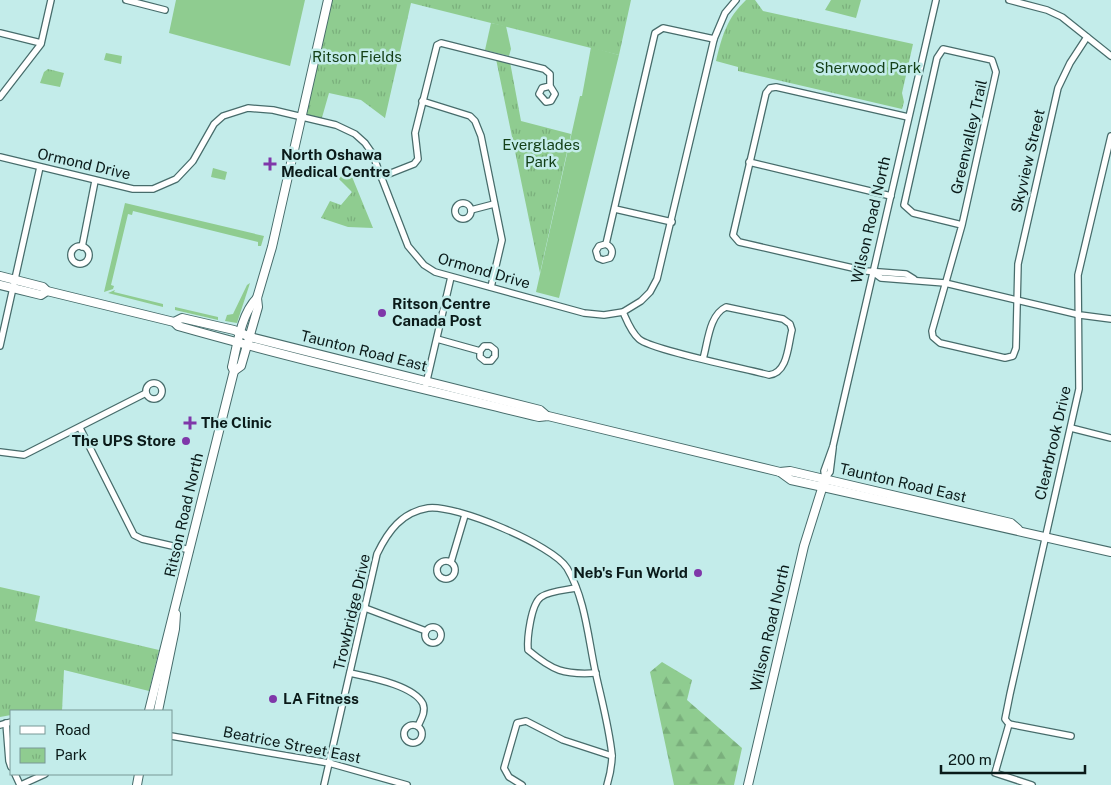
<svg xmlns="http://www.w3.org/2000/svg" width="1111" height="785" viewBox="0 0 1111 785" font-family="'Public Sans',sans-serif">
  <style>
    .green { fill: #8fcc90 }
    .forest { fill: url(#forest-firs) }
    .park { fill: url(#park-tufts) }
    .lines { fill: none; stroke-linecap: round; stroke-linejoin: round }
    .minor-casing { stroke: #476c6b; stroke-width: 8 }
    .major-casing { stroke: #476c6b; stroke-width: 10 }
    .minor { stroke: #fff; stroke-width: 5.5 }
    .major { stroke: #fff; stroke-width: 8 }
    .poi-dot { fill: #7f37a9; stroke: #c3ecea; stroke-width: 2 }
    .labels { text-anchor: middle; stroke-width: 5; stroke-linejoin: round; paint-order: stroke }
    .park-label { font-size: 15px; fill: #144018; stroke: #c3ecea }
    .street-label { font-size: 15px; fill: #0a1a19; stroke: #c3ecea }
    .poi-label { font-size: 15px; font-weight: bold; fill: #0a1a19; stroke: #c3ecea; text-anchor: start }
  </style>
  <defs>
    <pattern id="forest-firs" width="22" height="20" patternUnits="userSpaceOnUse" patternTransform="scale(1.25)"><rect width="22" height="20" fill="#8fcc90"/><path d="M5 1l3.5 6h-7zM16 11l3.5 6h-7z" fill="#7aaf7c"/></pattern>
    <pattern id="park-tufts" width="24" height="20" patternUnits="userSpaceOnUse" patternTransform="scale(1.25)"><rect width="24" height="20" fill="#8fcc90"/><path d="M3 7l-1-3M5 7V3M7 7l1-3M15 17l-1-3M17 17v-4M19 17l1-3" fill="none" stroke="#7aaf7c"/></pattern>
  </defs>
  <rect width="100%" height="100%" fill="#c3ecea"/>
  <g class="green">
    <path d="M176,0H305L290,66L169,33Z"/>
    <path d="M491,23L506,26L511,49L509,56L485,50Z"/>
    <path d="M591,47L619,55L559,298L536,292L580,96H582Z"/>
    <path d="M125,203L264,236L261,246H258V242L133,211L132,215L128,214L111,285L114,286L113,289L104,292Z"/>
    <path d="M250,283L237,323L225,321L227,315L233,314L247,285Z"/>
    <path d="M115,290L114,292L163,304V307L108,293Z"/>
    <path d="M175,307L218,317V320L175,310Z"/>
  </g>
  <path class="forest" d="M662,662L692,680L687,700L742,748L734,785H674L650,672Z"/>
  <g class="park">
    <path d="M328,0H631L619,55L411,3L385,118L361,100L329,93L321,121L302,116Z"/>
    <path d="M746,0H755L763,11L913,44L902,93L904,102L902,109L738,71V67L716,61C722,36 727,18 746,0Z"/>
    <path d="M831,0H861L856,18L825,10Z"/>
    <path d="M106,53L122,56L121,64L104,60Z"/>
    <path d="M496,59L510,62L521,121L571,134L540,273Z"/>
    <path d="M48,69L64,73L60,87L40,83L44,72Z"/>
    <path d="M348,167L373,228L348,227L321,218L330,201L341,205L352,192L339,179Z"/>
    <path d="M213,168L227,172L225,180L211,177Z"/>
    <path d="M0,587L40,596L35,621L159,650L149,691L64,670L62,711H11V715L0,717Z"/>
  </g>
  <g class="lines">
    <g class="minor-casing">
      <g id="minor">
        <path d="M126,0L165,10"/>
        <path d="M1009,0L1047,10L1062,17L1111,56"/>
        <path d="M0,33L41,43"/>
        <path d="M0,97L41,44L51,0"/>
        <path d="M422,101L470,116L475,121L481,136L502,240L491,287"/>
        <path d="M908,117L776,87L770,88L766,93L733,235L739,242L866,271L906,274L914,279"/>
        <path d="M0,157L133,189H153L176,179L193,161L214,124L223,116L248,108L273,110L336,125L355,134L365,143L372,153L408,246L424,265L435,272L584,313L604,315L623,312L641,301L650,292L657,279L714,39L725,13L736,0"/>
        <path d="M749,162L891,196"/>
        <path d="M381,177L414,164L418,159L415,133L437,45L441,43L544,69L550,74V86L542,88L539,94L546,102L551,101L555,94L550,86"/>
        <circle cx="463" cy="211" r="8"/>
        <path d="M615,209L672,222"/>
        <path d="M471,210L494,204"/>
        <path d="M962,225L913,213L904,205L937,58L943,49L992,60L996,72L962,225L932,331L933,337L940,343L1005,358L1013,356L1016,348L1018,264L1058,88L1070,63L1087,37"/>
        <path d="M606,244C612,247 614,252 610,258L603,260L598,258L596,251L599,246L606,244L655,33L663,28L714,39"/>
        <circle cx="80" cy="255" r="9"/>
        <path d="M82,247L95,181"/>
        <path d="M873,272L881,278L945,283L1080,315L1111,319"/>
        <path d="M623,312C627,321 631,332 639,339C651,350 747,369 769,375C788,373 788,345 792,330L790,324L783,319L726,307C709,315 708,342 703,359"/>
        <path d="M437,339L480,351L484,346H490L495,350V356L491,361H485L480,357V351"/>
        <path d="M0,346L40,167"/>
        <circle cx="154" cy="391" r="8"/>
        <path d="M426,384L451,277"/>
        <path d="M80,428L134,535L142,539L190,550"/>
        <path d="M1071,428L1111,438"/>
        <path d="M0,452L24,455L146,393"/>
        <path d="M825,479L824,471L833,446L936,0"/>
        <path d="M825,479L830,472L833,448"/>
        <circle cx="446" cy="570" r="9"/>
        <path d="M451,562L465,515"/>
        <path d="M576,588C566,590 549,591 541,597C531,604 527,638 528,650C553,671 564,675 596,673"/>
        <path d="M365,608L426,631"/>
        <circle cx="433" cy="635" r="8"/>
        <path d="M350,673C368,677 414,685 423,704C426,712 421,719 418,726"/>
        <path d="M6,723L9,761L11,767"/>
        <path d="M1009,724L1005,719L1010,694L1079,389L1078,275L1111,136"/>
        <path d="M1009,724L995,773L1032,785"/>
        <path d="M1009,724L1071,736"/>
        <path d="M0,725L11,722"/>
        <circle cx="413" cy="734" r="9"/>
        <path d="M171,736L329,763L407,785"/>
        <path d="M15,774L20,785"/>
        <path d="M21,785L45,774"/>
        <path d="M324,785L377,554C388,531 402,512 428,508C455,504 553,545 567,568C585,598 588,637 595,670C601,698 609,726 612,755C612,766 610,775 607,785"/>
        <path d="M522,785L509,777L504,768L517,723L526,721L563,740L612,756"/>
      </g>
    </g>
    <g class="major-casing">
      <g id="major">
        <path d="M0,276L43,287L47,291L174,322L178,326C298,360 419,388 539,417L548,416L780,472L791,480L823,487L1111,552"/>
        <path d="M0,285L41,295L47,291"/>
        <path d="M174,322L182,318L234,330L250,337L540,410L547,416"/>
        <path d="M234,371L241,366L258,307L257,298L272,247L328,0"/>
        <path d="M780,472L790,471L1011,523L1018,529"/>
        <path d="M149,711L234,371L232,367C237,346 241,314 257,298"/>
        <path d="M158,711L175,629L176,614"/>
        <path d="M137,785L139,774"/>
        <path d="M748,785L804,546L825,479"/>
      </g>
    </g>
    <use href="#minor" class="minor"/>
    <use href="#major" class="major"/>
  </g>
  <g class="poi-dot">
    <path d="M267.5 156.5h5v5h5v5h-5v5h-5v-5h-5v-5h5z"/>
    <circle cx="382" cy="313" r="5"/>
    <path d="M187.5 415.5h5v5h5v5h-5v5h-5v-5h-5v-5h5z"/>
    <circle cx="186" cy="441" r="5"/>
    <circle cx="698" cy="573" r="5"/>
    <circle cx="273" cy="699" r="5"/>
  </g>
  <g class="labels">
    <g class="park-label">
      <text x="357" y="62">Ritson Fields</text>
      <text x="868" y="73">Sherwood Park</text>
      <text x="541" y="150">Everglades<tspan x="541" dy="17">Park</tspan></text>
    </g>
    <g class="street-label">
      <text transform="translate(969 137) rotate(-77)" y="5">Greenvalley Trail</text>
      <text transform="translate(1028 161) rotate(-77)" y="5">Skyview Street</text>
      <text transform="translate(84 164) rotate(13)" y="5">Ormond Drive</text>
      <text transform="translate(871 220) rotate(-77)" y="5">Wilson Road North</text>
      <text transform="translate(484 271) rotate(16)" y="5">Ormond Drive</text>
      <text transform="translate(364 351) rotate(14)" y="5">Taunton Road East</text>
      <text transform="translate(1053 443) rotate(-77)" y="5">Clearbrook Drive</text>
      <text transform="translate(903 483) rotate(13)" y="5">Taunton Road East</text>
      <text transform="translate(184 515) rotate(-77)" y="5">Ritson Road North</text>
      <text transform="translate(352 612) rotate(-77)" y="5">Trowbridge Drive</text>
      <text transform="translate(770 628) rotate(-77)" y="5">Wilson Road North</text>
      <text transform="translate(292 745) rotate(11)" y="5">Beatrice Street East</text>
    </g>
    <g class="poi-label">
      <text x="281" y="160">North Oshawa<tspan x="281" dy="17">Medical Centre</tspan></text>
      <text x="392" y="309">Ritson Centre<tspan x="392" dy="17">Canada Post</tspan></text>
      <text x="201" y="428">The Clinic</text>
      <text x="176" y="446" text-anchor="end">The UPS Store</text>
      <text x="688" y="578" text-anchor="end">Neb's Fun World</text>
      <text x="283" y="704">LA Fitness</text>
    </g>
  </g>
  <rect x="10" y="710" width="162" height="65" fill="#c3ecea" stroke="#799896"/>
  <rect x="20" y="726" width="25" height="8" fill="#ffffff" stroke="#799896"/>
  <text x="55" y="735" font-size="15" fill="#0a1a19">Road</text>
  <rect x="20" y="748" width="25" height="15" fill="url(#park-tufts)" stroke="#799896"/>
  <text x="55" y="760" font-size="15" fill="#0a1a19">Park</text>
  <path d="M941 765v8h144v-8" fill="none" stroke="#0a1a19" stroke-width="2.5"/>
  <text x="948" y="765" font-size="15" fill="#0a1a19" stroke="#c3ecea" stroke-width="4" paint-order="stroke">200 m</text>
</svg>
